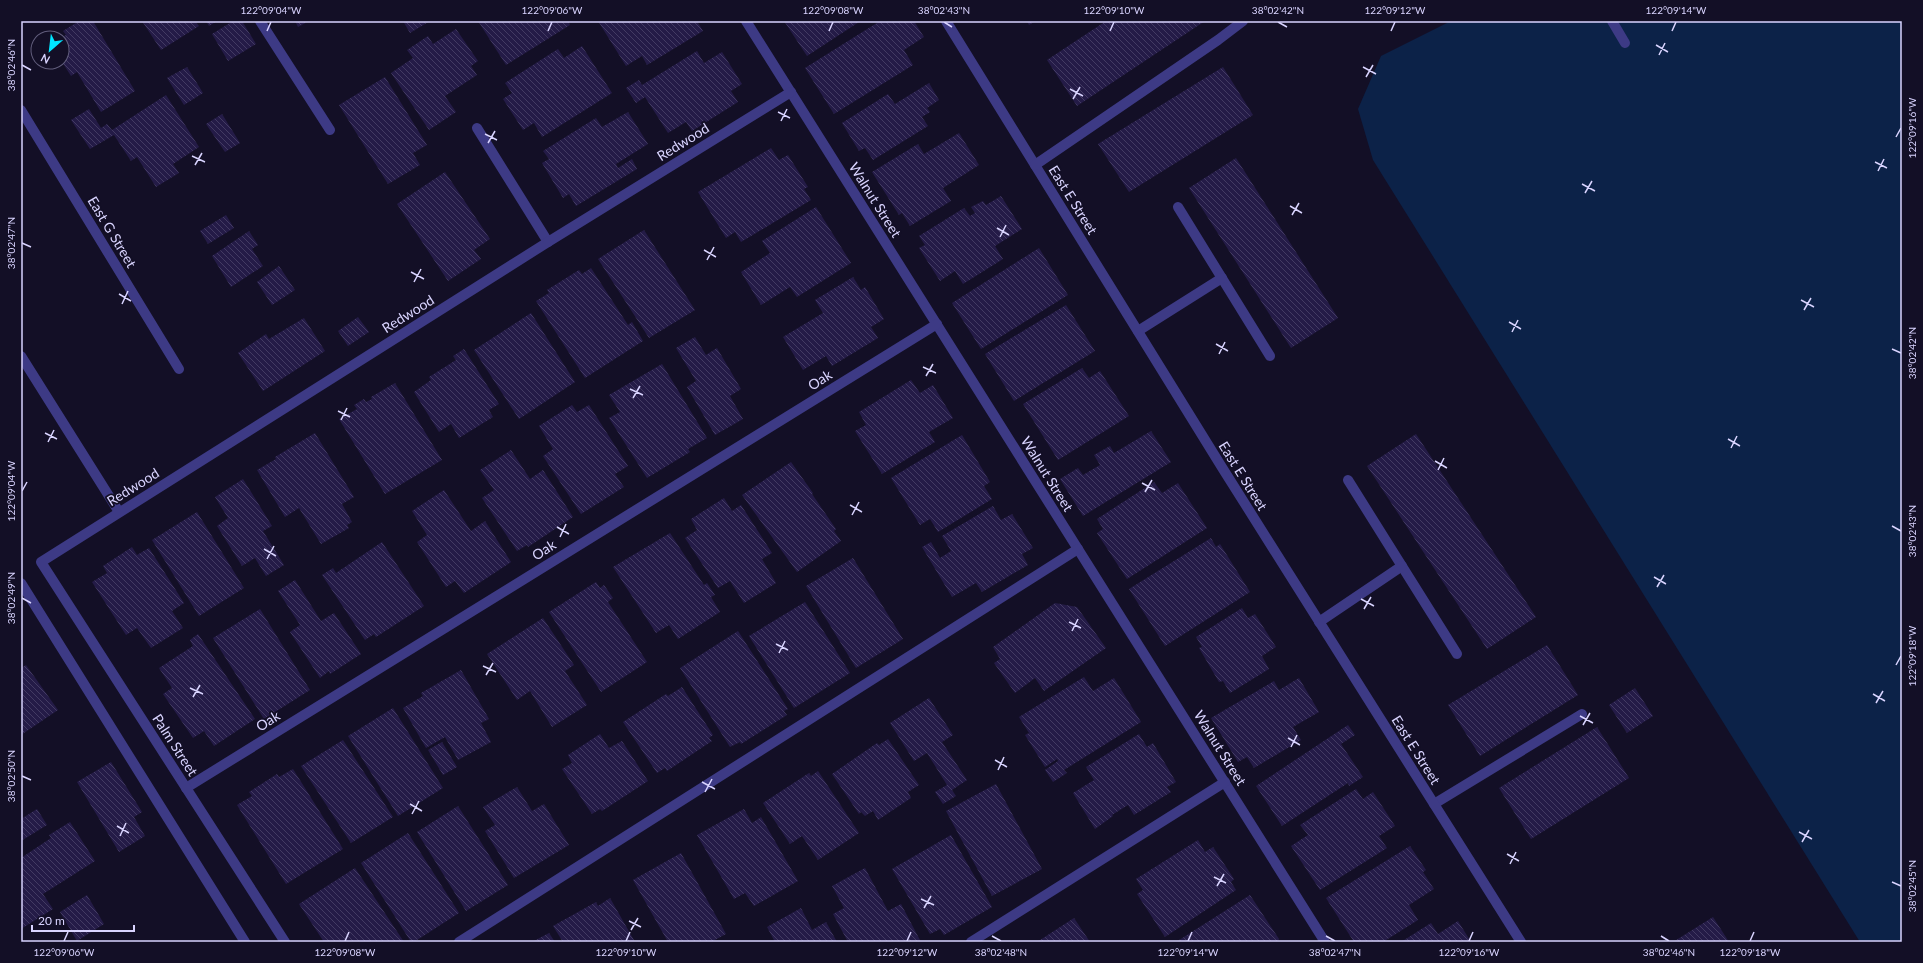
<svg xmlns="http://www.w3.org/2000/svg" width="1923" height="963" viewBox="0 0 1923 963" font-family="Lato,sans-serif">
  <style>
    .water { fill: #0c2248 }
    .building { fill: url(#building-back-hatch) }
    .lines { fill: none; stroke-linecap: round; stroke-linejoin: round }
    .lane { stroke: #3d3a85; stroke-width: 10 }
    .street { stroke: #3d3a85; stroke-width: 10 }
    .ticks { fill: none; stroke: #d9d4ff; stroke-width: 1.5 }
    .labels { text-anchor: middle; stroke-width: 3.5; stroke-linejoin: round; paint-order: stroke }
    .street-label { font-size: 14px; fill: #d9d4ff; stroke: #130f26 }
    .neatline { fill: none; stroke: #d9d4ff; stroke-width: 1.5 }
    .ticks-label { font-size: 10px; text-anchor: middle; fill: #d9d4ff }
  </style>
  <defs>
    <pattern id="building-back-hatch" width="6" height="6" patternUnits="userSpaceOnUse"><rect width="6" height="6" fill="#241b47"/><path d="M-1 5l2 2M0 0l6 6M5-1l2 2" fill="none" stroke="#433b63"/></pattern>
  </defs>
  <rect width="100%" height="100%" fill="#130f26"/>
  <path class="water" d="M1451,21H1902V942H1860L1373,160L1358,109L1381,56Z"/>
  <g class="building">
    <path d="M79,21H93L135,91L101,112L77,72L71,76L62,62V38H60L66,35L63,31Z"/>
    <path d="M142,21H195L199,26L161,50Z"/>
    <path d="M206,21H217L209,26Z"/>
    <path d="M233,21H242L256,44L228,61L212,34Z"/>
    <path d="M295,21H309L298,27Z"/>
    <path d="M403,21H430L410,33Z"/>
    <path d="M478,21H568L570,25L506,65Z"/>
    <path d="M598,21H697L703,31L647,65L642,56L626,66Z"/>
    <path d="M784,21H859V22L807,56Z"/>
    <path d="M880,21H914L924,37L904,50L913,65L834,114L805,68Z"/>
    <path d="M1027,21H1035L1029,25Z"/>
    <path d="M1106,21H1205L1077,106L1047,60Z"/>
    <path d="M456,29L478,61L471,66L477,75L445,96L456,112L429,130L391,73L413,58L407,50L428,36L433,44Z"/>
    <path d="M582,46L612,93L542,137L534,123L523,130L503,99L512,93L505,83L558,49L564,58Z"/>
    <path d="M697,51L704,63L722,52L742,84L731,91L738,102L692,131L686,122L668,133L645,97L636,103L626,88L639,80L642,85Z"/>
    <path d="M187,67L203,93L184,105L167,78Z"/>
    <path d="M1223,67L1253,115L1129,192L1098,144Z"/>
    <path d="M385,77L427,145L413,153L420,165L388,184L339,105Z"/>
    <path d="M929,83L939,100L927,108L930,112L922,117L928,126L873,160L865,148L859,151L842,123L888,94L895,104Z"/>
    <path d="M166,95L199,147L173,164L179,173L156,187L137,157L131,161L114,135L90,149L71,120L89,109L101,128L107,124L112,130Z"/>
    <path d="M628,112L648,144L616,164L618,168L632,159L637,169L576,206L569,194L563,198L542,163L549,159L543,151L596,118L602,127Z"/>
    <path d="M222,114L240,143L225,152L206,124Z"/>
    <path d="M959,133L979,165L943,188L951,201L910,226L902,213L899,215L872,172L918,144L924,154Z"/>
    <path d="M771,148L779,160L788,155L808,187L804,189L811,200L741,242L735,232L726,238L698,192Z"/>
    <path d="M1236,158L1338,318L1291,348L1189,188Z"/>
    <path d="M445,172L490,239L474,250L481,259L448,281L397,204Z"/>
    <path d="M1001,196L1022,229L995,246L1003,259L963,284L955,271L940,281L919,248L925,245L919,236L964,208L970,216L975,213L971,207L983,201L986,205Z"/>
    <path d="M816,207L851,263L797,297L790,287L761,305L741,272L770,253L762,241Z"/>
    <path d="M226,215L234,228L208,244L200,231Z"/>
    <path d="M644,230L695,310L649,338L598,259Z"/>
    <path d="M249,231L258,245L252,249L263,266L231,287L212,256Z"/>
    <path d="M1039,248L1068,295L981,349L952,303Z"/>
    <path d="M279,266L295,290L272,305L257,282Z"/>
    <path d="M591,268L628,325L632,322L643,341L585,378L536,301L549,293L547,290L579,270L582,274Z"/>
    <path d="M853,277L861,290L865,287L884,319L871,327L878,338L832,366L826,356L803,370L783,337L823,313L815,300Z"/>
    <path d="M1066,305L1095,351L1014,401L985,354Z"/>
    <path d="M531,313L575,382L519,419L474,350Z"/>
    <path d="M358,317L369,332L348,346L338,331Z"/>
    <path d="M304,318L325,351L263,391L238,353L266,334L269,339Z"/>
    <path d="M695,337L706,355L717,348L741,389L730,396L743,419L715,435L687,387L696,381L676,348Z"/>
    <path d="M464,349L499,404L489,410L493,417L459,438L451,424L439,432L414,392L431,380L429,377L456,360L453,356Z"/>
    <path d="M662,364L707,438L688,449L690,452L647,478L609,418L620,412L609,395Z"/>
    <path d="M1082,368L1089,378L1100,371L1129,416L1058,460L1023,404Z"/>
    <path d="M911,380L920,393L933,385L953,418L929,432L935,442L882,474L855,431L866,425L859,412Z"/>
    <path d="M395,383L442,460L385,494L339,419L357,409L354,405L364,399L366,402L372,399L371,397Z"/>
    <path d="M572,405L577,412L589,405L628,466L615,474L624,487L581,514L543,456L553,449L539,426Z"/>
    <path d="M1151,431L1171,462L1083,516L1060,479L1078,468L1083,475L1100,465L1094,455L1110,446L1114,453Z"/>
    <path d="M315,433L354,497L342,504L352,522L347,525L349,528L321,544L299,508L285,517L257,470L276,459L275,457Z"/>
    <path d="M1416,434L1536,617L1487,649L1367,466Z"/>
    <path d="M962,435L990,482L984,486L992,499L938,532L930,519L920,525L891,478Z"/>
    <path d="M511,450L530,479L543,470L573,517L528,547L527,545L517,551L482,498L494,490L480,470Z"/>
    <path d="M791,462L813,493L812,494L836,529L834,531L841,541L797,572L742,495Z"/>
    <path d="M243,479L272,526L263,531L284,565L266,576L255,558L242,566L217,526L228,518L215,497Z"/>
    <path d="M1154,482L1162,493L1178,483L1207,528L1127,579L1097,533L1103,529L1097,519Z"/>
    <path d="M444,490L471,531L485,521L511,562L464,593L455,581L446,587L417,542L427,535L412,511Z"/>
    <path d="M724,498L732,511L741,505L772,553L762,559L776,583L744,603L730,581L718,588L685,538L697,530L691,519Z"/>
    <path d="M993,506L1001,520L1012,514L1033,548L1022,554L1028,565L982,592L976,583L952,597L922,547L931,542L940,558L951,551L942,536Z"/>
    <path d="M197,512L244,588L199,616L152,540Z"/>
    <path d="M670,533L704,585L707,583L715,595L711,597L720,612L678,639L669,625L656,633L613,567Z"/>
    <path d="M1211,538L1216,547L1220,544L1250,592L1165,646L1129,589Z"/>
    <path d="M382,542L424,606L376,637L374,634L365,640L322,575L333,568L336,573Z"/>
    <path d="M132,547L137,555L149,548L184,603L172,611L183,628L151,648L137,628L126,635L92,582L107,573L103,566Z"/>
    <path d="M853,558L903,639L856,668L806,586Z"/>
    <path d="M295,580L321,621L334,613L361,654L330,674L329,671L320,678L290,632L300,625L278,591Z"/>
    <path d="M596,582L600,588L604,585L613,598L608,602L647,662L601,692L549,612Z"/>
    <path d="M805,602L850,673L794,708L749,636Z"/>
    <path d="M1055,603L1077,607L1106,648L1044,691L1035,678L1015,693L994,663L1000,659L993,647Z"/>
    <path d="M1242,608L1248,618L1255,614L1276,647L1262,656L1269,669L1230,693L1223,681L1219,682L1199,648L1202,647L1196,637Z"/>
    <path d="M260,609L310,690L264,719L213,638Z"/>
    <path d="M543,618L574,665L565,671L587,705L552,727L530,691L517,700L487,654Z"/>
    <path d="M738,631L788,709L784,711L787,715L741,744L740,742L730,747L680,668Z"/>
    <path d="M198,634L255,719L214,746L204,731L193,738L163,694L172,688L159,668L193,646L190,640Z"/>
    <path d="M1547,645L1578,695L1480,756L1448,705Z"/>
    <path d="M26,665L58,710L21,735V668Z"/>
    <path d="M461,670L489,719L481,723L491,742L458,760L445,737L426,748L403,708L423,696L421,693Z"/>
    <path d="M1084,677L1093,691L1114,678L1141,722L1064,770L1067,773L1053,782L1045,770L1058,761L1057,759L1045,767L1025,735L1029,733L1019,717Z"/>
    <path d="M1299,678L1319,712L1293,727L1301,740L1254,768L1247,757L1238,762L1211,718L1274,681L1279,690Z"/>
    <path d="M682,687L713,735L709,738L712,741L667,771L665,768L657,773L623,722L666,694L668,696Z"/>
    <path d="M1635,688L1653,716L1627,733L1609,705Z"/>
    <path d="M929,698L953,735L942,742L967,780L952,790L956,796L943,804L935,792L947,785L927,753L914,761L890,723Z"/>
    <path d="M393,708L443,788L398,816L348,736Z"/>
    <path d="M1348,725L1355,735L1341,744L1363,777L1349,786L1348,783L1282,826L1256,786Z"/>
    <path d="M1597,727L1629,778L1531,839L1499,788Z"/>
    <path d="M600,734L609,748L622,741L648,781L602,811L600,809L592,814L562,769L572,763L568,755Z"/>
    <path d="M1139,734L1147,747L1153,743L1176,782L1167,787L1171,792L1134,815L1128,805L1112,815L1113,816L1095,829L1073,793L1094,780L1086,767Z"/>
    <path d="M888,739L919,785L908,792L911,798L878,820L873,811L865,816L861,812L859,814L832,774L877,743L879,745Z"/>
    <path d="M343,740L393,817L351,843L301,766Z"/>
    <path d="M442,742L457,767L443,775L428,750Z"/>
    <path d="M111,762L142,812L134,817L145,836L119,852L77,782Z"/>
    <path d="M293,769L343,849L286,884L237,805L252,796L249,792L277,774L279,777Z"/>
    <path d="M818,771L859,833L818,860L802,836L790,844L763,803L809,773L811,776Z"/>
    <path d="M996,784L1042,869L992,896L946,811Z"/>
    <path d="M517,787L532,811L544,804L569,845L514,878L485,831L495,825L483,807Z"/>
    <path d="M1356,789L1363,799L1373,792L1395,826L1379,836L1387,848L1320,890L1291,846L1308,835L1300,825Z"/>
    <path d="M458,806L508,885L466,911L417,832Z"/>
    <path d="M37,809L47,825L21,841V819Z"/>
    <path d="M744,809L752,823L761,817L798,881L754,906L745,893L734,899L697,835Z"/>
    <path d="M70,822L95,861L43,894L53,909L21,929V858L51,838L49,835Z"/>
    <path d="M408,833L459,913L414,942H411L361,863Z"/>
    <path d="M951,835L992,907L944,935L940,929L930,934L892,869Z"/>
    <path d="M1198,840L1205,852L1213,847L1234,879L1231,882L1236,890L1165,937L1137,894L1143,890L1136,879Z"/>
    <path d="M1410,846L1426,870L1423,872L1434,889L1409,905L1418,920L1383,942H1354L1326,898Z"/>
    <path d="M681,853L726,934L711,942H668L633,880Z"/>
    <path d="M355,868L404,942H324L299,904Z"/>
    <path d="M865,868L888,911L901,904L921,942H848L833,914L844,908L832,886Z"/>
    <path d="M87,895L104,924L77,941L60,912Z"/>
    <path d="M1250,895L1279,939L1278,942H1176Z"/>
    <path d="M610,898L635,942H563L553,926L596,902L598,906Z"/>
    <path d="M801,908L812,930L826,922L837,942H775L767,927Z"/>
    <path d="M1713,917L1729,942H1673Z"/>
    <path d="M1074,918L1090,942H1037Z"/>
    <path d="M1458,921L1471,942H1401L1431,923L1438,934Z"/>
    <path d="M549,933L555,942H532Z"/>
  </g>
  <g class="lines">
    <g class="lane">
      <path d="M260,21L330,130"/>
      <path d="M1612,21L1625,43"/>
      <path d="M1178,207L1270,356"/>
      <path d="M1138,331L1222,278"/>
      <path d="M21,356L119,512"/>
      <path d="M1348,480L1457,654"/>
      <path d="M21,583L245,942"/>
      <path d="M1319,622L1402,566"/>
      <path d="M1434,804L1582,714"/>
    </g>
    <g class="street">
      <path d="M746,21L1325,942"/>
      <path d="M946,21L1223,469L1521,942"/>
      <path d="M21,110L179,369"/>
      <path d="M477,128L548,242"/>
      <path d="M1035,165L1218,40L1243,21"/>
      <path d="M186,788L937,324"/>
      <path d="M285,942L41,562L548,242L791,92"/>
      <path d="M459,942L1078,549"/>
      <path d="M971,942L1225,782"/>
    </g>
  </g>
  <path class="ticks" d="M944,22L952,27M1278,22L1287,27M267,31L271,22M548,31L552,22M829,31L833,22M1110,31L1114,22M1391,31L1395,22M1672,31L1676,22M1656,45L1668,52M1659,55L1665,43M22,65L31,70M1363,67L1376,74M1366,77L1373,65M1070,89L1083,96M1073,99L1080,87M778,112L790,118M781,121L787,109M485,134L497,140M1896,137L1901,128M488,143L495,131M192,156L205,162M1875,162L1887,168M195,165L202,153M1878,171L1884,159M1582,184L1595,191M1585,193L1592,181M1290,206L1302,213M1292,215L1299,203M997,228L1009,235M1000,237L1006,225M22,243L31,247M704,250L716,257M707,260L714,247M411,272L424,279M414,282L421,269M119,294L131,301M1801,300L1814,307M122,304L128,291M1804,310L1811,298M1509,322L1521,329M1512,332L1518,320M1216,344L1228,351M1892,349L1901,353M1219,354L1225,342M923,367L936,373M926,376L933,364M630,389L643,395M633,398L640,386M338,411L350,417M341,420L347,408M45,433L57,439M1728,439L1740,446M48,442L54,430M1731,448L1737,436M1435,461L1447,468M1438,470L1444,458M1142,483L1155,490M22,491L27,482M1145,492L1152,480M850,505L862,512M852,515L859,502M1892,526L1901,531M557,527L569,534M560,537L566,524M264,549L276,556M267,559L274,546M1654,577L1666,584M1657,587L1664,575M22,598L31,603M1361,599L1374,606M1364,609L1371,597M1069,622L1081,628M1072,631L1078,619M776,644L788,650M779,653L785,641M1896,665L1901,656M483,666L496,672M486,675L493,663M190,688L203,694M1873,694L1885,701M193,697L200,685M1876,703L1883,691M1580,716L1593,723M1583,725L1590,713M1288,738L1300,745M1291,747L1297,735M995,760L1007,767M998,770L1004,757M22,776L31,780M702,782L715,789M705,792L712,779M410,804L422,811M412,814L419,801M117,826L129,833M1799,832L1812,839M120,836L126,823M1802,842L1809,830M1507,854L1519,861M1510,864L1516,852M1214,877L1226,883M1892,882L1901,886M1217,886L1224,874M921,899L934,905M924,908L931,896M629,921L641,927M631,930L638,918M992,936L1001,941M1326,936L1335,941M1661,936L1669,941M64,941L68,932M345,941L349,932M626,941L630,932M907,941L911,932M1188,941L1192,932M1469,941L1473,932M1750,941L1754,932"/>
  <g class="labels">
    <g class="street-label">
      <text transform="translate(683 142) rotate(-32)" y="5">Redwood</text>
      <text transform="translate(875 200) rotate(58)" y="5">Walnut Street</text>
      <text transform="translate(1073 200) rotate(58)" y="5">East E Street</text>
      <text transform="translate(112 232) rotate(59)" y="5">East G Street</text>
      <text transform="translate(408 314) rotate(-32)" y="5">Redwood</text>
      <text transform="translate(820 380) rotate(-32)" y="5">Oak</text>
      <text transform="translate(1047 474) rotate(58)" y="5">Walnut Street</text>
      <text transform="translate(1243 476) rotate(58)" y="5">East E Street</text>
      <text transform="translate(133 487) rotate(-32)" y="5">Redwood</text>
      <text transform="translate(544 550) rotate(-32)" y="5">Oak</text>
      <text transform="translate(268 721) rotate(-32)" y="5">Oak</text>
      <text transform="translate(175 745) rotate(57)" y="5">Palm Street</text>
      <text transform="translate(1220 748) rotate(58)" y="5">Walnut Street</text>
      <text transform="translate(1416 750) rotate(58)" y="5">East E Street</text>
    </g>
  </g>
  <rect width="1923" height="963" fill="none" stroke="#130f26" stroke-width="44"/>
  <g transform="translate(50 50) rotate(208)"><circle r="19" fill="#130f26" stroke="#625e7d"/>
  <path d="M0-3L7 15L0 10L-7 15Z" fill="#00e5ff"/>
  <text y="-6" font-size="11" font-weight="bold" text-anchor="middle" fill="#d9d4ff">N</text>
  </g>
  <path d="M32 925v6h102v-6" fill="none" stroke="#d9d4ff" stroke-width="2"/>
  <text x="38" y="925" font-size="12" fill="#d9d4ff" stroke="#130f26" stroke-width="3" paint-order="stroke">20 m</text>
  <rect x="22" y="22" width="1879" height="919" class="neatline"/>
  <g class="ticks-label">
    <text x="271" y="14">122°09'04"W</text>
    <text x="552" y="14">122°09'06"W</text>
    <text x="833" y="14">122°09'08"W</text>
    <text x="944" y="14">38°02'43"N</text>
    <text x="1114" y="14">122°09'10"W</text>
    <text x="1278" y="14">38°02'42"N</text>
    <text x="1395" y="14">122°09'12"W</text>
    <text x="1676" y="14">122°09'14"W</text>
    <text transform="translate(11 65) rotate(-90)" y="4">38°02'46"N</text>
    <text transform="translate(1912 128) rotate(-90)" y="4">122°09'16"W</text>
    <text transform="translate(11 243) rotate(-90)" y="4">38°02'47"N</text>
    <text transform="translate(1912 353) rotate(-90)" y="4">38°02'42"N</text>
    <text transform="translate(11 491) rotate(-90)" y="4">122°09'04"W</text>
    <text transform="translate(1912 531) rotate(-90)" y="4">38°02'43"N</text>
    <text transform="translate(11 598) rotate(-90)" y="4">38°02'49"N</text>
    <text transform="translate(1912 656) rotate(-90)" y="4">122°09'18"W</text>
    <text transform="translate(11 776) rotate(-90)" y="4">38°02'50"N</text>
    <text transform="translate(1912 886) rotate(-90)" y="4">38°02'45"N</text>
    <text x="64" y="956">122°09'06"W</text>
    <text x="345" y="956">122°09'08"W</text>
    <text x="626" y="956">122°09'10"W</text>
    <text x="907" y="956">122°09'12"W</text>
    <text x="1001" y="956">38°02'48"N</text>
    <text x="1188" y="956">122°09'14"W</text>
    <text x="1335" y="956">38°02'47"N</text>
    <text x="1469" y="956">122°09'16"W</text>
    <text x="1669" y="956">38°02'46"N</text>
    <text x="1750" y="956">122°09'18"W</text>
  </g>
</svg>
